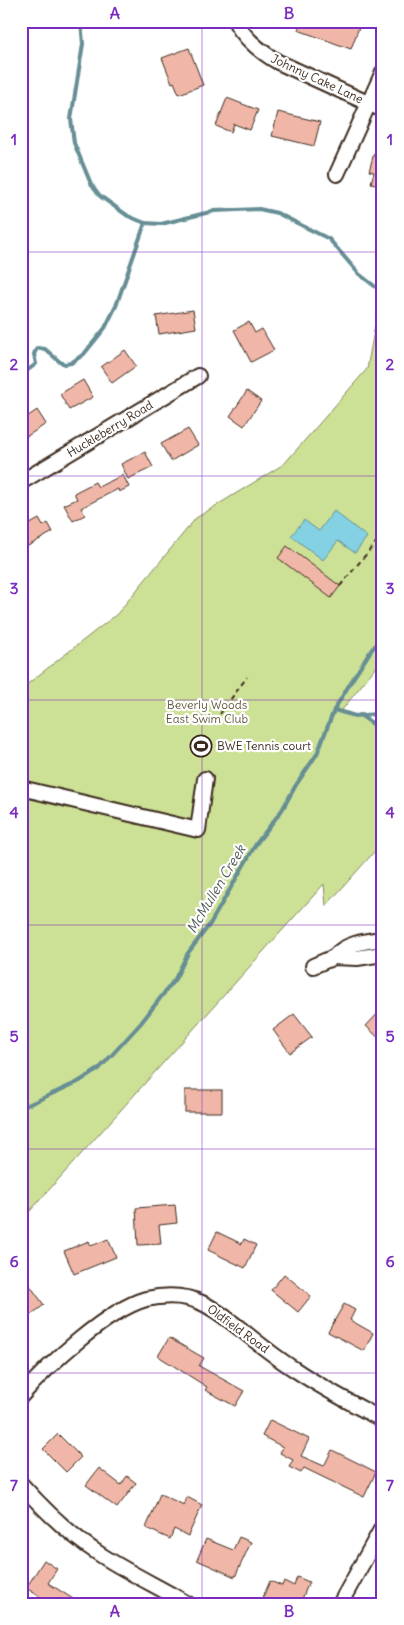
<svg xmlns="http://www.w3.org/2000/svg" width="404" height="1625" viewBox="0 0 404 1625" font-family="Delius,sans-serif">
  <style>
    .green { fill: #cde196; stroke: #84865a }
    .water { fill: #83d1e2; stroke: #668e94 }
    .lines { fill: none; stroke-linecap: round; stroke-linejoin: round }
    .stream { stroke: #668e94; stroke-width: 4 }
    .building { fill: #f0b7a8; stroke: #3b2a1e }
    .minor-casing { stroke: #3b2a1e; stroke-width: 18 }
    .path { stroke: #3b2a1e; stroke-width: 2; stroke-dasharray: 5 4; stroke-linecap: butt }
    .minor { stroke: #fff; stroke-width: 14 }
    .grid { fill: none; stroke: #7b2cbf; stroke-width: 1; stroke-opacity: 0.55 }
    .labels { text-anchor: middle; stroke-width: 4.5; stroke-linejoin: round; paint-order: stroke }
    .street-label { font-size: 12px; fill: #3b2a1e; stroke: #fff }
    .park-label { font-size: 12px; fill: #60583c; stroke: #fff }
    .poi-label { font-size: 12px; fill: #3b2a1e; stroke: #fff; text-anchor: start }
    .water-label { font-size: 14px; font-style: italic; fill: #515c59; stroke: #fff }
    .neatline { fill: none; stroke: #7b2cbf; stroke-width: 2 }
    .grid-label { font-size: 16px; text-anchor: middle; font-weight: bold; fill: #7b2cbf }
  </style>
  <rect width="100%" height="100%" fill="#fff"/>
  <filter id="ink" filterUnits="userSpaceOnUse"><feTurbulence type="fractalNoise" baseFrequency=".02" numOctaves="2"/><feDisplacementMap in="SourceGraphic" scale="10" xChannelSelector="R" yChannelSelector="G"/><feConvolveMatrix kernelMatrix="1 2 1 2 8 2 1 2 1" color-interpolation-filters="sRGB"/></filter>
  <g filter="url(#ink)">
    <path class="green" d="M383,282V658L342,710L383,725V842L326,906L324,884L21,1221V689L117,614L196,518L284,464L367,369Z"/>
    <path class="water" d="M334,511L367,537L355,553L338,541L323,560L291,536L304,520L319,531Z"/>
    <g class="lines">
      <g class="stream">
        <path d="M81,21L83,44L71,119L74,143L91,184L100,196L128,216L145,223L161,224L214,211L259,209L277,213L329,239L359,274L377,288L383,289"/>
        <path d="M21,371L28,370L36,364L34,354L37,348L45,349L60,362L65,364L71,363L84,354L105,328L116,306L145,223"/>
        <path d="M334,710L355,716L375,714L383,721"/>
        <path d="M360,715L376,726V743L383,748"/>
        <path d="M21,1108L78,1082L99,1069L141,1023L175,979L188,953L210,924L256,844L282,810L296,785L317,754L334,710L354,677L372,649L383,638"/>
      </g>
    </g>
    <g class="building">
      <path d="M301,21H342L359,27L351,49L298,30Z"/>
      <path d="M189,48L203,85L179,94L174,82L172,83L162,58Z"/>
      <path d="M227,98L258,110L250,130L234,124L231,132L216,126Z"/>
      <path d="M278,112L320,122L314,146L272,136Z"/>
      <path d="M380,150L383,151V186L371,183L374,172L369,171L374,153L379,154Z"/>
      <path d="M193,310L196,328L159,334L156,316Z"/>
      <path d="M249,322L255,333L262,329L274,350L251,362L234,330Z"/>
      <path d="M125,350L136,366L112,383L101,367Z"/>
      <path d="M83,380L93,397L69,410L60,394Z"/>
      <path d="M247,391L261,401L244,426L230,416Z"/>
      <path d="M37,410L46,424L21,440V421Z"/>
      <path d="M188,429L198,445L171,461L161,444Z"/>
      <path d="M145,452L153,467L128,479L121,464Z"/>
      <path d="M123,475L129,487L119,492L118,489L81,508L85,515L73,521L64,505L77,499L74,493L95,482L98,487Z"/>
      <path d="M39,519L43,526L48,523L53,532L28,546L21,534V529Z"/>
      <path d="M287,546L340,586L331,598L278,558Z"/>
      <path d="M383,1008V1042L366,1026Z"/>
      <path d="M294,1014L312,1037L290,1053L273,1030Z"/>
      <rect x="185" y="1090" width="37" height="22"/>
      <path d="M175,1205L177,1223L159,1225L161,1244L138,1245L136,1208Z"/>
      <path d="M217,1232L242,1244L244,1239L256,1245L245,1268L208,1250Z"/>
      <path d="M108,1239L116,1257L74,1274L64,1251L89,1241L91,1246Z"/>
      <path d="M21,1273L44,1305L21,1322Z"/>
      <path d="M284,1274L311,1296L298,1312L271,1290Z"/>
      <path d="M344,1304L355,1310L350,1320L373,1333L364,1351L328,1332Z"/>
      <path d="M169,1338L204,1358L199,1366L244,1391L235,1406L205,1390L207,1387L158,1356Z"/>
      <path d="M270,1420L309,1439L301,1456L324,1466L332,1450L376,1472L364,1497L304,1468L301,1473L289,1467L293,1460L280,1453L283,1447L262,1436Z"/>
      <path d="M58,1434L81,1457L66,1472L43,1449Z"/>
      <path d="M99,1468L121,1485L127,1476L136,1483L117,1508L86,1485Z"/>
      <path d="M160,1494L184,1505L187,1497L202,1505L188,1536L174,1529L170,1539L146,1528Z"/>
      <path d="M239,1537L251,1542L235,1577L197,1560L206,1539L233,1550Z"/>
      <path d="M44,1560L57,1569L48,1583L81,1604H52L26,1588Z"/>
      <path d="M297,1577L309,1582L300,1604H274L262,1599L270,1581L282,1586L284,1581L294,1586Z"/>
    </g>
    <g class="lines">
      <g class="minor-casing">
        <g id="minor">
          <path d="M235,21C245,40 261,52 278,62L383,110"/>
          <path d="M337,174L383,72"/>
          <path d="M21,482L198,376"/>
          <path d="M21,788L198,830L205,779"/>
          <path d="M334,957C345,943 366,941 383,939"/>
          <path d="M313,966L334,957L357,958L383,954"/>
          <path d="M21,1396C48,1365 107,1310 146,1299C164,1295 185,1295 202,1303C219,1311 234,1324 248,1335C263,1347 278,1359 294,1369C322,1388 353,1404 383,1420"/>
          <path d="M21,1484C45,1511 71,1536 101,1555C129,1573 159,1587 188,1604"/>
          <path d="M340,1604L383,1526"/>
        </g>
      </g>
      <g class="path">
        <path d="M340,586L383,534"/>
        <path d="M220,714L247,677"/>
      </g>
      <use href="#minor" class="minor"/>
    </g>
  </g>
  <path class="grid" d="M202,21V1604M21,252H383M21,476H383M21,700H383M21,925H383M21,1149H383M21,1373H383"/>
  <defs>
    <g id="stadium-ring" transform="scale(1.125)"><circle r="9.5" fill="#fff" stroke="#3b2a1e" stroke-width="1.5"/><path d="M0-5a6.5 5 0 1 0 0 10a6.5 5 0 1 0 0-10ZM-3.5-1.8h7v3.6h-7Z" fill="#3b2a1e"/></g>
  </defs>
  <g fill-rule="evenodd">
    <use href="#stadium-ring" x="201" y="746"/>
  </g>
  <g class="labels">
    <g class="street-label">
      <text transform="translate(317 79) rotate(25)" y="4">Johnny Cake Lane</text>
      <text transform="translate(110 429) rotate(-31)" y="4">Huckleberry Road</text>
      <text transform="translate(238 1329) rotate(36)" y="4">Oldfield Road</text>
    </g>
    <g class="park-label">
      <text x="207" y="709">Beverly Woods<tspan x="207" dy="14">East Swim Club</tspan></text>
    </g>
    <g class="poi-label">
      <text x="217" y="750">BWE Tennis court</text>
    </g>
    <g class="water-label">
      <text transform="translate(216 889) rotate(-59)" y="5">McMullen Creek</text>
    </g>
  </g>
  <rect width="404" height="1625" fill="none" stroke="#fff" stroke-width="55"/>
  <rect x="28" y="28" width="348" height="1570" class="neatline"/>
  <g class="grid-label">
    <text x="115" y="19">A</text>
    <text x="289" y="19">B</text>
    <text x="14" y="145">1</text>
    <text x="390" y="145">1</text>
    <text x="14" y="370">2</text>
    <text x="390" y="370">2</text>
    <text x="14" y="594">3</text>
    <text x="390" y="594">3</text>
    <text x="14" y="818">4</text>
    <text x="390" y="818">4</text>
    <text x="14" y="1042">5</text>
    <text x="390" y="1042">5</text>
    <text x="14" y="1267">6</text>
    <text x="390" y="1267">6</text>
    <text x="14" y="1491">7</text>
    <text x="390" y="1491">7</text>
    <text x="115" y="1617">A</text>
    <text x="289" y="1617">B</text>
  </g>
</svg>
